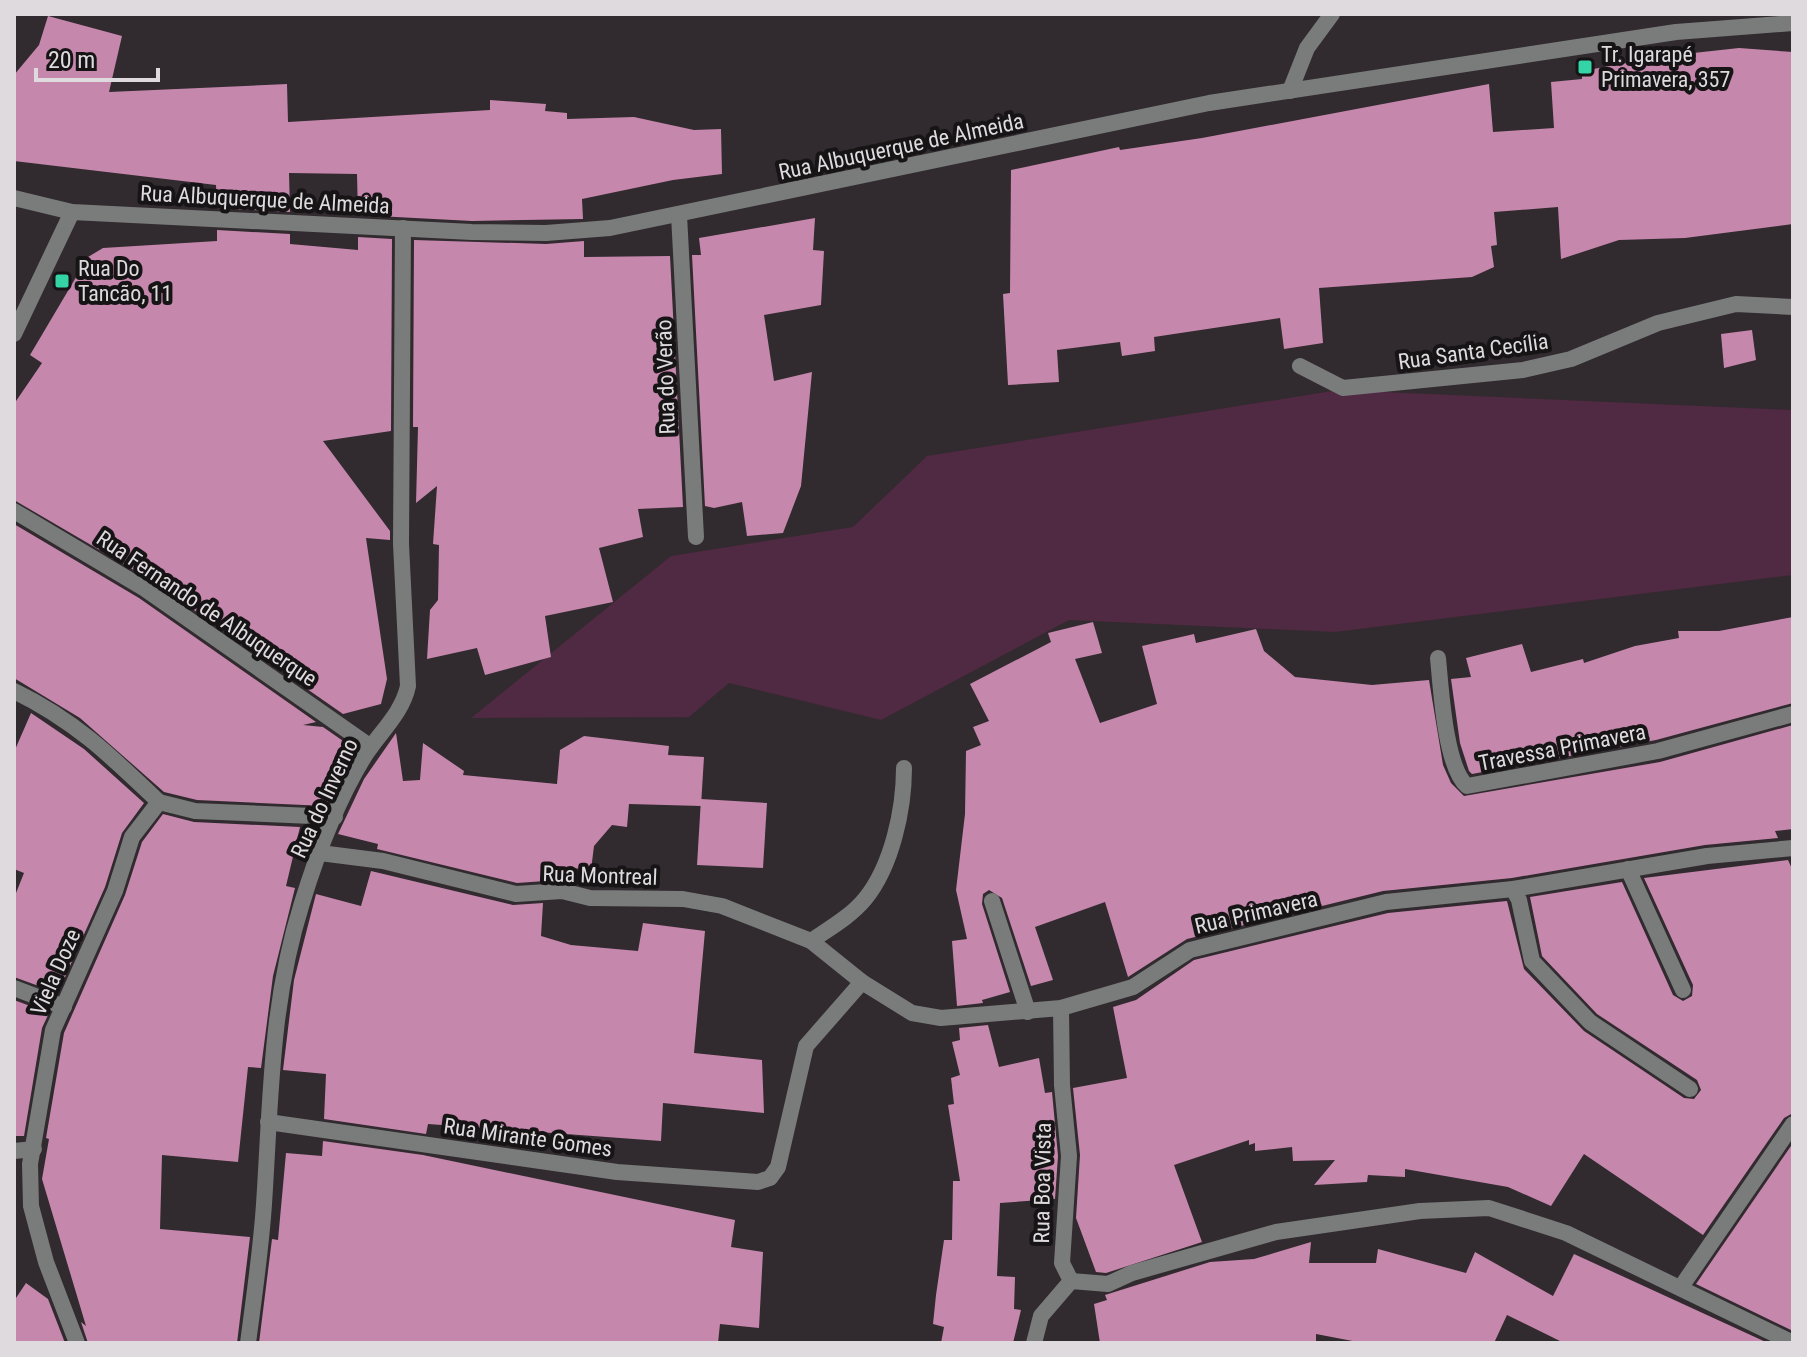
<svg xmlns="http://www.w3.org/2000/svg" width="1807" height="1357" viewBox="0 0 1807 1357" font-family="'Roboto Condensed',sans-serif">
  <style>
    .green { fill: #502942 }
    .building { fill: #c687ad }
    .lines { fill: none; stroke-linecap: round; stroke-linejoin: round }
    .service { stroke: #797c7b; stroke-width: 16 }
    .minor { stroke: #797c7b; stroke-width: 16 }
    .poi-dot { fill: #35d4a7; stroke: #171416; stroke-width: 3 }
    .labels { text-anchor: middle; stroke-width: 8; stroke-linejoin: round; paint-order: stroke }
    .poi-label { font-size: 22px; fill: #dedadd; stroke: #171416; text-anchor: start }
    .street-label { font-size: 22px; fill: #dedadd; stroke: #171416 }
  </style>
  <rect width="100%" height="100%" fill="#312a2e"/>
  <path class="green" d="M1338,390L1793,410V575L1335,632L1069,620L881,720L729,683L689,717L471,718L671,556L853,527L927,456Z"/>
  <g class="building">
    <path d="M48,16L122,36L109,92L287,84L288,122L490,110V100L546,104L545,111L567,113V119L634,117L694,130L721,129L722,174L673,180L582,199L583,219L472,221L358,215L357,174L289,173L290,212L217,208L216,185L14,161V75L39,45Z"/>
    <path d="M1739,48L1793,52V224L1685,238L1619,240L1561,259L1558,207L1494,212L1497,245L1491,246L1494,267L1472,277L1319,288L1323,343L1284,349L1280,318L1154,337L1155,351L1122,356L1120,342L1057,350L1059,382L1008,385L1003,294L1010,293L1011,170L1119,147L1120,150L1202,138L1489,84L1493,132L1554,128L1551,82L1582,79V71L1666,56Z"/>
    <path d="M815,218L813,250L824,251L821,305L764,315L774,381L812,372L801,486L783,533L747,536L742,502L714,508L705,506L692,255H701L699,238Z"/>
    <path d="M217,230L290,234V244L358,250V237L392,239L391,431L323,441L390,531V540L366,538L387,679L381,704L343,714L151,580L14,500V404L42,363L30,355L88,257L103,248L217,241Z"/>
    <path d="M414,240L546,244L584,241V257L670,256L683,507L638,509L643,537L599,548L613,602L545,616L551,657L485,675L477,648L427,659L430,610L438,600L439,545L433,544L437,486L416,503L418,427H413Z"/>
    <path d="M1752,330L1756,360L1724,368L1721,334Z"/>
    <path d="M14,524L139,598L316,722L303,725L323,727L356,750L326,806L197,800L164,792L80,718L14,678Z"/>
    <path d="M1793,617V703L1656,740L1472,774L1469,771L1460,743L1451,679L1471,677L1466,658L1522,644L1531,672L1583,659L1584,663L1635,646L1679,638L1678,631H1719Z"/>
    <path d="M1093,622L1102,653L1075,659L1100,723L1157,704L1142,646L1194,634L1196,643L1256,629L1264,651L1295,677L1372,685L1429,680L1443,765L1451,783L1464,796L1660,762L1793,725V829L1775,831L1778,838L1705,845L1512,878L1383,891L1187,939L1128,977L1105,902L1035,927L1053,980L1031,986L1002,898L989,890L983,894L982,904L1010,992L982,1000L983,1003L957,1006L952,941L967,939L956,890L965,814L966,751L981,745L973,727L989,721L970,684L1051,642L1048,633Z"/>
    <path d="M31,713L84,749L144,803L122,833L105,887L58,993L14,977V898L24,873L14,869V752Z"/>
    <path d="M396,733L403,781L420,780L423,743L464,771L463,775L557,784L560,750L584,736L669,746L668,755L704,757L701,806L629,804L627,827L612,825L594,846L591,870L546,865L545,881L517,883L377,849L378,844L338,834L364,779Z"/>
    <path d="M701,799L767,803L763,868L697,865Z"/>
    <path d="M163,814L194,822L300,827L286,886L295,888L273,976L261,1068L248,1067L238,1162L162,1155L160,1229L250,1237L237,1343H88L81,1322L86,1326L42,1179L49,1139L46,1138L64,1033L125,895L142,842Z"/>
    <path d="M1788,860L1793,871V1113L1784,1118L1703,1235L1584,1154L1551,1206L1508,1187L1405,1169V1177L1368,1175L1367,1182L1314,1185L1335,1160L1293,1161L1292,1147L1255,1151V1143L1249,1145V1140L1174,1165L1202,1242L1106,1273L1096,1272L1076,1218L1080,1155L1073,1088L1127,1078L1113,1007L1136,1000L1194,960L1388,913L1507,901L1524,969L1584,1031L1684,1098L1694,1099L1701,1090L1697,1080L1597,1014L1542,956L1530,897L1622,882L1673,995L1683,1001L1692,996L1693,985L1644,878Z"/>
    <path d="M371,871L513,905L543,903L541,936L571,945L638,951L643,923L705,931L694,1053L762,1060L764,1113L663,1103L661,1141L428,1124L426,1134L324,1119L326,1074L283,1070L294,980L316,894L361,906Z"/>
    <path d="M14,1000L49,1013L42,1028L24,1136H14Z"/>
    <path d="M988,1025L999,1067L1039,1058L1045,1093L1052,1092L1058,1156L1055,1199L1000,1203L997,1276L1015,1277L1014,1309L1021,1310L1013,1343H941L944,1327L933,1324L936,1295L944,1240H952L953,1181H960L948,1105L954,1104L951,1078L960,1075L952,1042L960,1040L959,1028Z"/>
    <path d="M323,1141L423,1155L735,1220L731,1247L763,1252L759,1328L720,1324L718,1343H259L272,1239L278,1240L286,1153L322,1156Z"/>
    <path d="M1793,1143V1331L1696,1284Z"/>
    <path d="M1311,1242L1309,1263H1376L1378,1249L1466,1273L1475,1252L1553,1296L1574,1254L1768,1343H1564L1507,1315L1494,1343H1363L1316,1334V1343H1100L1094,1304L1107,1300L1105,1295L1210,1262L1254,1259Z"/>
    <path d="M26,1283L48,1299L65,1343H14V1301Z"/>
  </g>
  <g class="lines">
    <g class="service">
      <path d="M1438,658C1441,688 1445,767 1467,786L1658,751L1793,714"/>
      <path d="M1628,869L1683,990"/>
      <path d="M1513,889L1519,900L1532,961L1590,1022L1690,1089"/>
      <path d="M992,901L1028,1012"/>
      <path d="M1681,1287L1793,1124"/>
      <path d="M77,1343L46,1262L31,1206L30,1164L53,1030L115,891L132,837L159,802L195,811L335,817"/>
    </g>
    <g class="minor">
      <path d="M1290,91L1307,48L1332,14"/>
      <path d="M14,198L72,212L472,232L546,233L610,228L1209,103L1676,32L1793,23"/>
      <path d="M679,215L696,537"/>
      <path d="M14,334L72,212"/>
      <path d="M1300,366L1343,388L1523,370L1571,359L1658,323L1736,304L1793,307"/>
      <path d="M14,511L145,589L371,747"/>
      <path d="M14,691C74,720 111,756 159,802"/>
      <path d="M320,853L383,861L516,894L562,891L590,898L683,899L722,906L811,941L862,982"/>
      <path d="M811,941C830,928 850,917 865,899C892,866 904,809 904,768"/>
      <path d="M14,988L64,1007"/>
      <path d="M268,1122L617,1172L758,1182L770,1178L778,1167L806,1046L862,982L912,1013L941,1018L1061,1008L1133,987L1190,950L1386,902L1513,889L1707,856L1793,848"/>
      <path d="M14,1151L34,1149"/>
      <path d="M1071,1281L1108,1284L1132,1273L1276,1232L1420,1211L1489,1208L1566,1233L1793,1343"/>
      <path d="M248,1343C254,1297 261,1250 264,1204C271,1100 270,1004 302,903C317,854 337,801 364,757C379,733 402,714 408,686L401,544L403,228"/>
      <path d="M1034,1343L1041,1316L1071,1281L1062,1263L1069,1156L1062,1085L1061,1008"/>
    </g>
  </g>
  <g class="poi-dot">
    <rect x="1577" y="59" width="16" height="16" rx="4"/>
    <rect x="54" y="273" width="16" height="16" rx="4"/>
  </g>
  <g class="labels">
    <g class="poi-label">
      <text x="1601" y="62">Tr. Igarapé<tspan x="1601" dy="25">Primavera, 357</tspan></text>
      <text x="78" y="276">Rua Do<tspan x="78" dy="25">Tancão, 11</tspan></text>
    </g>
    <g class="street-label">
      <text transform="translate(901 146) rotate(-12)" y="8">Rua Albuquerque de Almeida</text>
      <text transform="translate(265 199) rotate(3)" y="8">Rua Albuquerque de Almeida</text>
      <text transform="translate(1473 351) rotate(-8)" y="8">Rua Santa Cecília</text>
      <text transform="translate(665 377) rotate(-92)" y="8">Rua do Verão</text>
      <text transform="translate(207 608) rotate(34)" y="8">Rua Fernando de Albuquerque</text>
      <text transform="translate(1562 747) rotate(-11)" y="8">Travessa Primavera</text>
      <text transform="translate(324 798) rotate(-65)" y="8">Rua do Inverno</text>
      <text transform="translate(600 875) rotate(2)" y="8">Rua Montreal</text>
      <text transform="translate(1256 912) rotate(-13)" y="8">Rua Primavera</text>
      <text transform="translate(55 972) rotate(-66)" y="8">Viela Doze</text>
      <text transform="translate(528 1137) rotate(8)" y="8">Rua Mirante Gomes</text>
      <text transform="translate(1042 1183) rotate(-89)" y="8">Rua Boa Vista</text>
    </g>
  </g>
  <rect width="1807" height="1357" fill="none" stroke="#dedadd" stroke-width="32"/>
  <path d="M36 68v12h122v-12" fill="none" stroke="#dedadd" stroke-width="4"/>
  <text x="48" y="68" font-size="24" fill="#dedadd" stroke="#171416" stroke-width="6" paint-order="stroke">20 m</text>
</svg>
